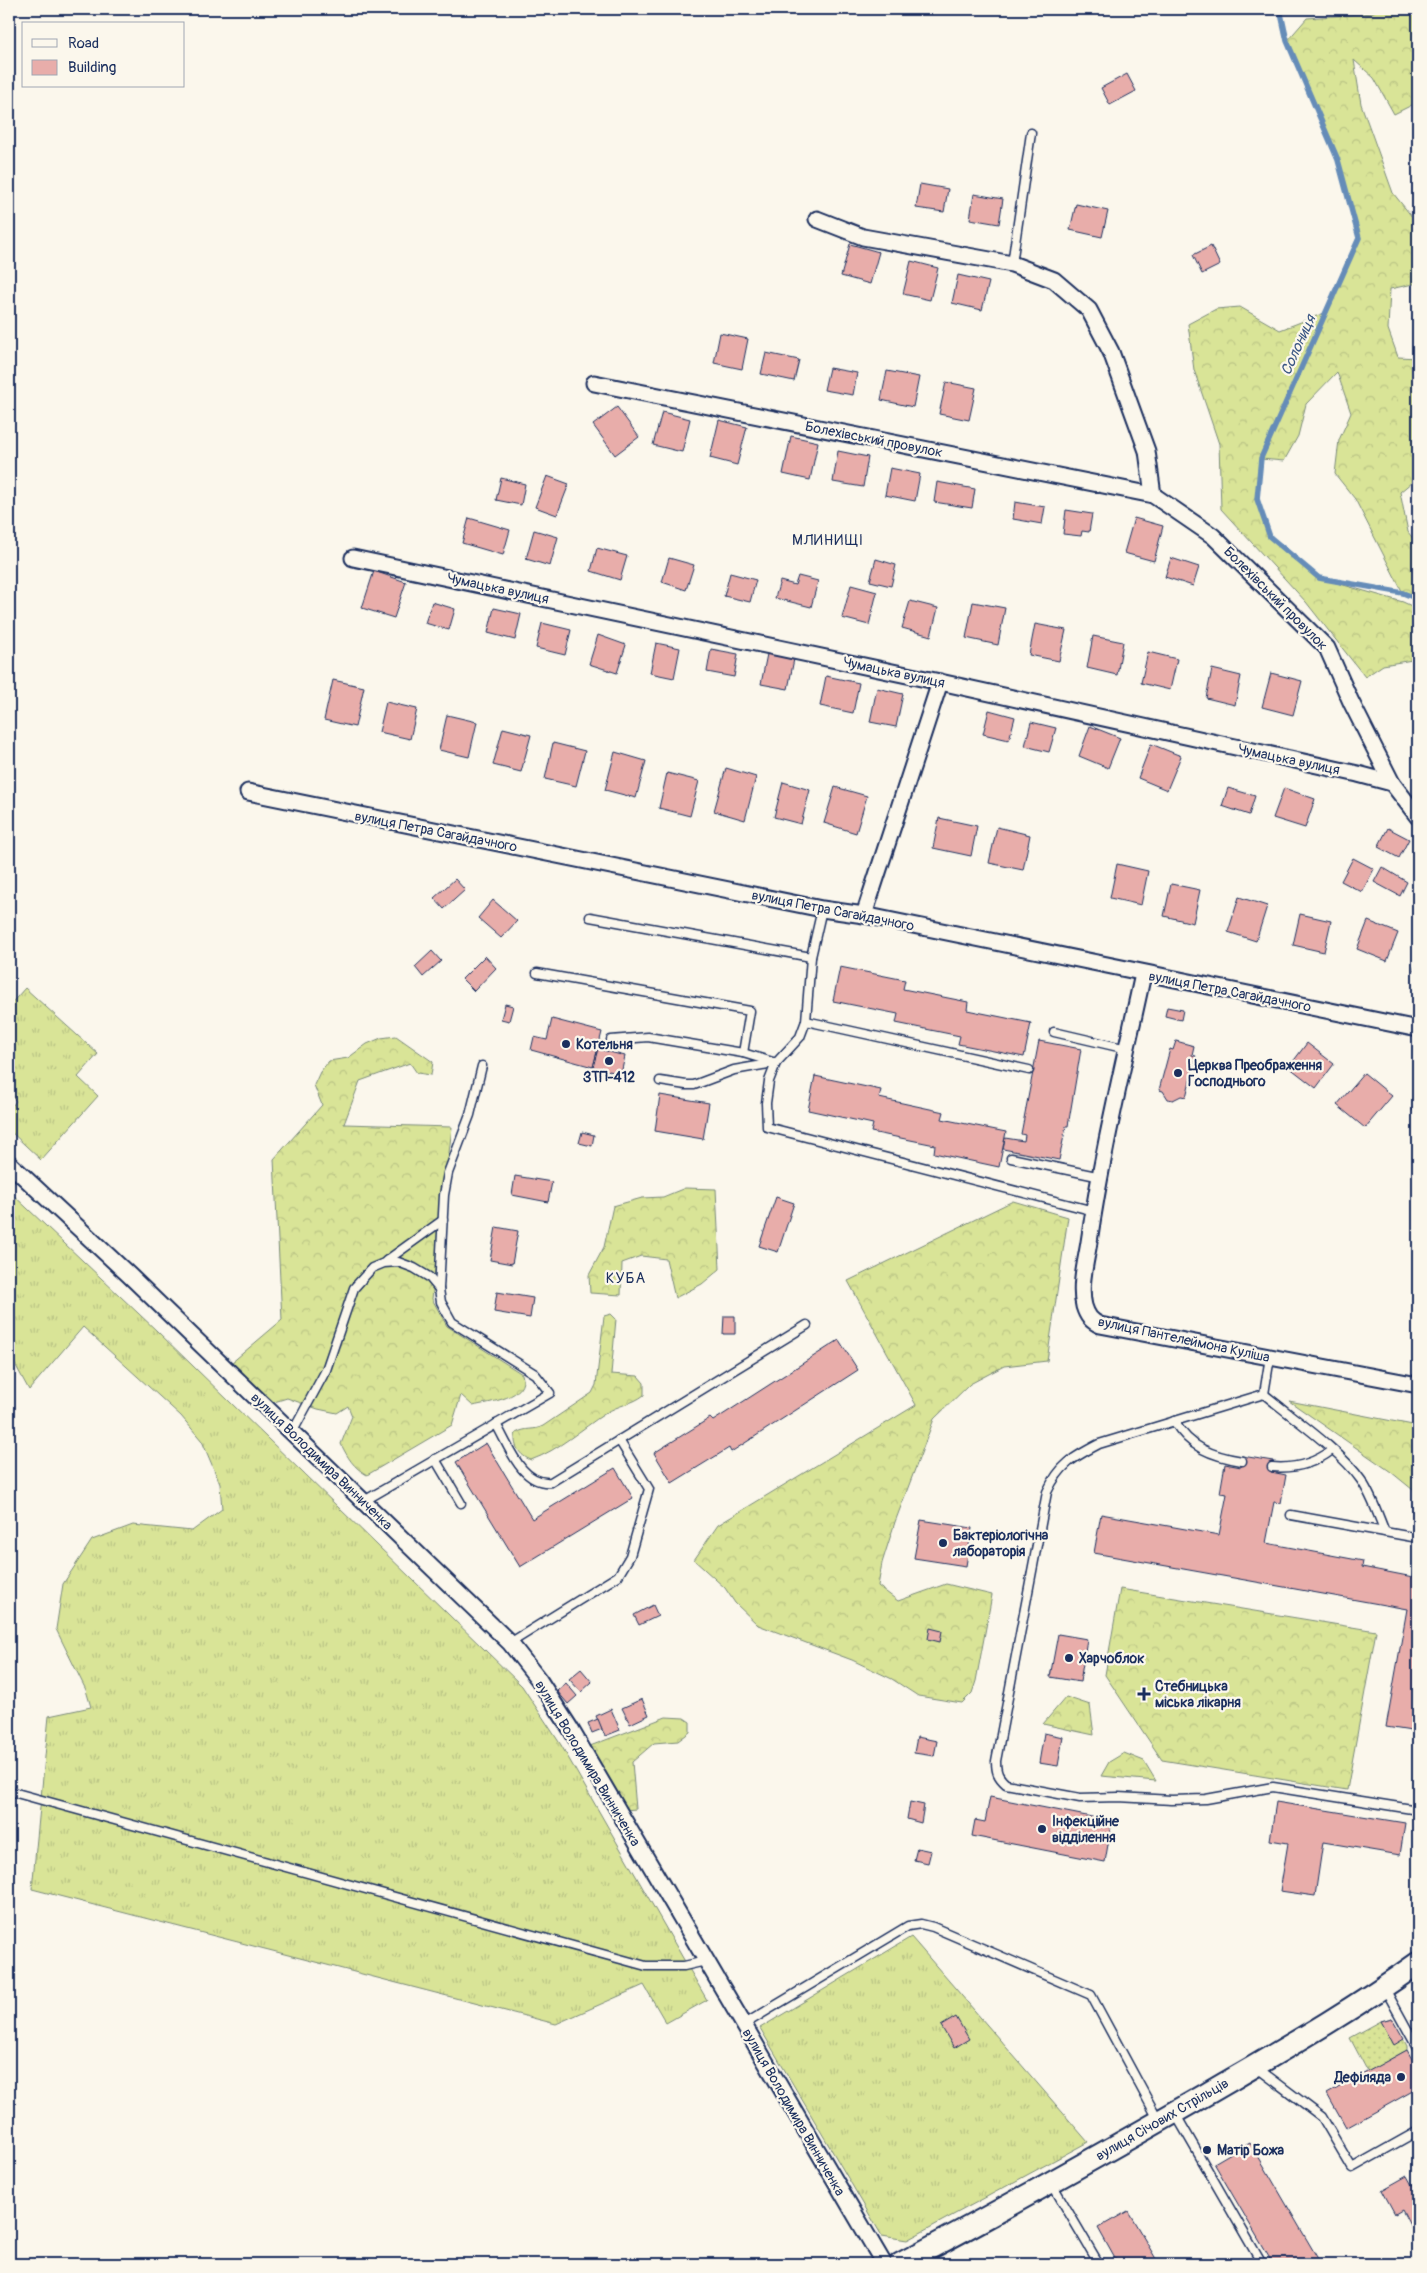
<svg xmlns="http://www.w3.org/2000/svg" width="1427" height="2273" viewBox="0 0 1427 2273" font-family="Pangolin,sans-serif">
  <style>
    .grass { fill: url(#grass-tufts); stroke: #7a8a7a }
    .forest { fill: url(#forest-crowns); stroke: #7a8a7a }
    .park { fill: url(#park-dots); stroke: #7a8a7a }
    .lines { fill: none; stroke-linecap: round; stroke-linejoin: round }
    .stream { stroke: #658cb8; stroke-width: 5.5 }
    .building { fill: #e8adaa; stroke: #1b2f5e }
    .lane-casing { stroke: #1b2f5e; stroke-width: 11 }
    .street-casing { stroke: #1b2f5e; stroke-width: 19 }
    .secondary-casing { stroke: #1b2f5e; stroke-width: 25 }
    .lane { stroke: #fbf7ec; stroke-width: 8 }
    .street { stroke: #fbf7ec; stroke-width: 15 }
    .secondary { stroke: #fbf7ec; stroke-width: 21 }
    .poi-dot { fill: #1b2f5e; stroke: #fbf7ec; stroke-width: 2 }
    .labels { text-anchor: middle; stroke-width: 4.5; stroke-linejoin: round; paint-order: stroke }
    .street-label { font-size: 14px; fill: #1b2f5e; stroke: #fbf7ec }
    .poi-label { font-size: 14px; font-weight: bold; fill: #1b2f5e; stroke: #fbf7ec; text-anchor: start }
    .water-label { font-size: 15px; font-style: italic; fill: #3a5684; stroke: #fbf7ec }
    .neighbourhood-label { font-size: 15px; letter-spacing: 1px; fill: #1b2f5e; stroke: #fbf7ec }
  </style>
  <defs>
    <pattern id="grass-tufts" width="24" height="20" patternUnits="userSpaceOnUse" patternTransform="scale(1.25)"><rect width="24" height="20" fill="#d9e497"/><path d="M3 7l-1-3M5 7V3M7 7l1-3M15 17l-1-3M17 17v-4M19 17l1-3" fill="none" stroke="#bac485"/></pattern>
    <pattern id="forest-crowns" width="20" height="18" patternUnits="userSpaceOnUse" patternTransform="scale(1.25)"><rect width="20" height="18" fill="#d9e497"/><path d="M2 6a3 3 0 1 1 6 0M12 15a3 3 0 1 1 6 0" fill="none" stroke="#bac485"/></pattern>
    <pattern id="park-dots" width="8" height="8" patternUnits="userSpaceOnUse" patternTransform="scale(1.25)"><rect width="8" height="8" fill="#d9e497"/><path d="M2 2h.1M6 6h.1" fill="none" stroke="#bac485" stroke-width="1.8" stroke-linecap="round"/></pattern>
  </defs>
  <rect width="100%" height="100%" fill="#fbf7ec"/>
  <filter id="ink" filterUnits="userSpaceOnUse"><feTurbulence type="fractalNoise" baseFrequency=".02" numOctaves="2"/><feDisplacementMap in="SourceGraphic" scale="10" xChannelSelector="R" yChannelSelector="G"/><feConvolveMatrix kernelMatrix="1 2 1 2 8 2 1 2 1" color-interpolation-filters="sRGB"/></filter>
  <g filter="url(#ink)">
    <g class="grass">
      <path d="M25,988L98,1054L78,1077L98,1096L41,1160L9,1130V1110L16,1101L9,1094V1006Z"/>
      <path d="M9,1191L157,1331L522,1686L561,1745L707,2000L666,2023L644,1985L556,2024L32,1889L49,1716L91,1707L86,1690L56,1629L63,1584L92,1540L133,1525L192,1531L222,1509L220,1484L202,1441L181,1416L83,1327L29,1390L9,1353Z"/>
      <path d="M911,1937L1088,2142L907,2240L882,2236L760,2028Z"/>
    </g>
    <g class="forest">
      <path d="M1378,9H1418V102L1394,114L1374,78L1354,60L1361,104L1393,193L1413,218H1418V283L1390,289L1388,329L1398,357L1418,358V477L1400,492L1408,532L1418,545V599L1403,593L1355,499L1335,474L1339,440L1351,413L1337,372L1306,404L1298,436L1284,461L1261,459L1257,499L1270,537L1319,578L1403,602L1418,609V659L1383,665L1365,677L1306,602L1221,509L1219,444L1194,370L1188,324L1216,309L1240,307L1280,330L1327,312L1359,238L1338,160L1287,41L1307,18L1372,13Z"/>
      <path d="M396,1036L433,1062L431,1075L417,1073L410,1063L360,1081L344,1124L452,1127L432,1299L447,1326L522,1374C530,1398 489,1402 473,1406L461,1395L452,1425L367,1475C353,1467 348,1458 341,1444L352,1416L348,1406L337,1413L318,1409L287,1398L271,1403L230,1364L282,1320L274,1159L322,1105L314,1085L320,1072L329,1061L348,1058L367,1044L381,1038Z"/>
      <path d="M685,1188L716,1189L720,1269L702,1284L675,1298L666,1259L641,1256L622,1263L621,1295L590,1293L589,1275L604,1247L613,1206L642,1198L663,1197Z"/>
      <path d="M1013,1201L1068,1217L1047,1361L1004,1366L970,1384L934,1419L895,1522L882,1563L878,1586L898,1601L946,1584L992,1595L976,1681L972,1693L962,1703L918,1696L892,1679L852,1660L758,1625L735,1603L725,1588L694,1560L718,1525L916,1405L848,1281Z"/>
      <path d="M611,1314L616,1319L611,1374L638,1376L644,1383V1395C633,1404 618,1405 606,1413C581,1429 559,1450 531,1460C520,1456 512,1445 516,1433C526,1427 534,1431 543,1426L592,1393L596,1385L604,1316Z"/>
      <path d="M1289,1401L1418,1426V1494L1391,1472Z"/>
      <path d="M1120,1589L1376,1631L1347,1790L1162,1760L1105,1675Z"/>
      <path d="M1066,1697L1090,1705L1094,1735L1043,1724Z"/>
      <path d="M666,1717L684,1718L690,1722V1732L678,1741L654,1743L632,1762L636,1809L625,1810L597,1766L590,1746Z"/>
      <path d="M1124,1753L1144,1761L1156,1781L1101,1776L1109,1762Z"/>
    </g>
    <path class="park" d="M1392,2018L1407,2046V2050L1368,2072L1350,2038L1381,2021Z"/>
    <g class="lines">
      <path class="stream" d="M1280,9L1287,41L1338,160L1359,238L1261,458L1257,499L1270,537L1319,578L1403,593L1418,599"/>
    </g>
    <g class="building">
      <path d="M1127,74L1136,91L1110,105L1101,88Z"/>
      <path d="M920,184L948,189L944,212L916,208Z"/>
      <path d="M974,194L1003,199L999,224L970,219Z"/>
      <path d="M1076,204L1108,211L1102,237L1070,230Z"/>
      <path d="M850,244L879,252L870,284L841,276Z"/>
      <path d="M1211,246L1220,265L1202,274L1193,255Z"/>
      <path d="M911,261L938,268L930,300L903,294Z"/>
      <path d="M958,275L989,282L982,310L952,303Z"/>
      <path d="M720,333L748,339L742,369L714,363Z"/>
      <path d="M766,353L799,360L794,381L761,374Z"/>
      <path d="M829,368L857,373L853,395L824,390Z"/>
      <path d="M887,371L919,377L913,407L881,400Z"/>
      <path d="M946,382L976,388L969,420L939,414Z"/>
      <path d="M617,407L639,437L615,455L593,425Z"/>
      <path d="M662,412L690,419L682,452L653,445Z"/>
      <path d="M719,420L747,427L737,465L710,458Z"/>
      <path d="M791,436L818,442L810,480L783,474Z"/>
      <path d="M838,451L868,457L863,487L833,482Z"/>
      <path d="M890,468L920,474L915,501L885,495Z"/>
      <path d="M547,476L569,484L557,515L535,507Z"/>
      <path d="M501,478L525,484L521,505L496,500Z"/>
      <path d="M937,482L975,489L972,508L934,502Z"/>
      <path d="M1015,502L1045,507L1042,524L1013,519Z"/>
      <path d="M1066,510L1092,514L1089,532L1082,531L1081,536L1063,534Z"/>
      <path d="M469,518L510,530L503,555L462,543Z"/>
      <path d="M1134,518L1163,526L1154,561L1124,553Z"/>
      <path d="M534,530L558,537L550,566L526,559Z"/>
      <path d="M597,548L627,556L620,580L591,571Z"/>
      <path d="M669,558L694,565L686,590L662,582Z"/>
      <path d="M1171,558L1199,567L1193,586L1165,577Z"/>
      <path d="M876,559L896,565L891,586L870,581Z"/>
      <path d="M374,571L406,582L394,618L362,608Z"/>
      <path d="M730,573L756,580L750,602L724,596Z"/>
      <path d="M798,576L818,581L811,607L775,598L780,581L795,585Z"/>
      <path d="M851,585L877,592L869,625L842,618Z"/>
      <path d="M910,601L938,608L931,636L902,628Z"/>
      <path d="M432,602L455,609L449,630L425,623Z"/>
      <path d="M973,602L1005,608L998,645L966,638Z"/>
      <path d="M494,608L521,614L515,640L488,633Z"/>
      <path d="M542,623L571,630L565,655L536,648Z"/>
      <path d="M1035,624L1066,630L1059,661L1029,655Z"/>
      <path d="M598,635L626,645L617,673L589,664Z"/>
      <path d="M1093,636L1123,642L1117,675L1087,668Z"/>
      <path d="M656,643L680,648L674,678L650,673Z"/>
      <path d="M711,649L738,654L734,677L707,672Z"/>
      <path d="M1148,652L1177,659L1170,690L1141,683Z"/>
      <path d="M767,654L794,659L788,689L761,684Z"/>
      <path d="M1212,669L1241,676L1235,705L1206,698Z"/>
      <path d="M1271,673L1302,681L1293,715L1262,707Z"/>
      <path d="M826,676L859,683L853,713L820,706Z"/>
      <path d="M333,680L364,687L355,727L324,720Z"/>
      <path d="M877,688L903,694L896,727L870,722Z"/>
      <path d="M386,702L417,709L410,739L379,732Z"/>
      <path d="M989,710L1015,717L1009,740L983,734Z"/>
      <path d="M447,715L477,722L469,757L439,750Z"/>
      <path d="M1031,722L1056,728L1049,752L1025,746Z"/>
      <path d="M1090,726L1120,738L1108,768L1079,756Z"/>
      <path d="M503,728L531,735L521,772L493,765Z"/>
      <path d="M553,743L585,751L576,786L545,779Z"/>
      <path d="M1151,744L1181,756L1167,790L1138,778Z"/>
      <path d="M615,752L646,761L636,798L605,790Z"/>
      <path d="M726,768L756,777L745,820L714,811Z"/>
      <path d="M667,773L699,781L690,816L659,808Z"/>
      <path d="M783,782L810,790L801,824L774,817Z"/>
      <path d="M835,787L867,796L856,833L824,823Z"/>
      <path d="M1228,788L1255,796L1249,815L1222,806Z"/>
      <path d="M1284,788L1315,799L1305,828L1273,818Z"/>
      <path d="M939,818L977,826L971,856L933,848Z"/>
      <path d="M997,827L1030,835L1023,870L989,863Z"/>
      <path d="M1388,828L1409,839L1399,858L1378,847Z"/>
      <path d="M1353,858L1374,869L1362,892L1341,881Z"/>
      <path d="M1117,864L1148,871L1141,905L1110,898Z"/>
      <path d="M1382,867L1407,882L1400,896L1374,882Z"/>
      <path d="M455,879L465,890L444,909L434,898Z"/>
      <path d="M1171,884L1200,890L1193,923L1164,916Z"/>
      <path d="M1239,897L1267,906L1256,941L1228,932Z"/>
      <path d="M493,900L517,921L501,938L478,918Z"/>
      <path d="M1300,914L1331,921L1324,952L1293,945Z"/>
      <path d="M1368,921L1398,933L1387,961L1357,949Z"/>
      <path d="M432,951L441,961L423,977L415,967Z"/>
      <path d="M485,956L496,968L474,991L462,979Z"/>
      <path d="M1418,958V972L1414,970Z"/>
      <path d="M840,967L905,980L903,989L968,1002L967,1010L1031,1023L1024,1057L958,1044L960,1036L896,1023L898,1014L833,1001Z"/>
      <path d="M505,1004L513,1006L509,1021L501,1019Z"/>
      <path d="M1167,1007L1183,1010L1181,1020L1165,1016Z"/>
      <path d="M552,1019L602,1032L593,1067L531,1050L534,1037L547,1040Z"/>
      <path d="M1039,1041L1081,1049L1068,1126H1066L1059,1160L1003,1149L1005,1138L1024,1141L1025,1135L1021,1134Z"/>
      <path d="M1176,1041L1194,1046L1192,1055L1196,1056L1186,1097L1181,1096L1173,1100L1168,1099L1163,1091L1159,1090L1170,1049L1173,1050Z"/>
      <path d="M1307,1043L1334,1064L1316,1088L1289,1067Z"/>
      <path d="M598,1049L625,1056L621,1074L593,1067Z"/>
      <path d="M1364,1073L1392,1096L1365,1128L1337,1105Z"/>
      <path d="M815,1076L881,1090L879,1098L944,1112L942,1119L1006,1132L999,1167L934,1153L935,1145L871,1132L873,1124L808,1110Z"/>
      <path d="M660,1095L709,1103L703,1139L655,1131Z"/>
      <path d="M1418,1100V1115L1412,1110Z"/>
      <path d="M582,1132L594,1135L592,1146L579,1143Z"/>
      <path d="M515,1176L552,1182L548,1202L512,1195Z"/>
      <path d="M776,1197L794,1203L778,1252L759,1246Z"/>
      <path d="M496,1227L518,1231L512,1264L490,1260Z"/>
      <path d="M497,1292L533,1298L530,1318L494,1312Z"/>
      <path d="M724,1316H735V1334H723Z"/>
      <path d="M839,1340L858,1370L731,1452L729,1448L672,1483L654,1453L710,1418L713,1421Z"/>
      <path d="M486,1443L532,1519L615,1468L633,1498L520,1567L456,1462Z"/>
      <path d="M1242,1456L1273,1461L1271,1472L1286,1475L1281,1503L1274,1502L1266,1543L1363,1561L1362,1567L1413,1577L1416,1560L1418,1561V1732L1386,1727L1407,1609L1094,1553L1101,1514L1219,1535L1227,1494L1220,1493L1225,1464L1241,1467Z"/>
      <path d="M921,1520L972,1528L966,1566L914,1558Z"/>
      <path d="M653,1605L658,1616L639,1625L634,1615Z"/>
      <path d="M930,1628L942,1631L940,1642L928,1639Z"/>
      <path d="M1058,1634L1087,1639L1080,1682L1050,1677Z"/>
      <path d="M581,1669L592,1682L581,1692L569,1679Z"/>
      <path d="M566,1683L577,1696L568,1704L557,1691Z"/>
      <path d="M642,1699L649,1715L630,1724L622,1708Z"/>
      <path d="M611,1709L620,1730L605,1736L596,1716Z"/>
      <path d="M598,1719L602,1729L592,1733L588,1723Z"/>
      <path d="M1044,1733L1063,1737L1058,1766L1039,1763Z"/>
      <path d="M917,1737L937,1741L934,1756L914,1753Z"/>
      <path d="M990,1797L1112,1821L1105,1862L972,1836L975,1820L985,1822Z"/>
      <path d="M910,1802L924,1805L921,1823L907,1819Z"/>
      <path d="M1276,1802L1405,1823L1400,1855L1323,1842L1315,1896L1280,1891L1288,1843L1270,1840Z"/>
      <path d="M917,1848L931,1851L928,1863L914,1860Z"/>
      <path d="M956,2017L969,2039L954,2048L941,2026Z"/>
      <path d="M1392,2018L1404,2039L1394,2045L1381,2021Z"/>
      <path d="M1407,2050L1418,2070V2088L1346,2128L1327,2094Z"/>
      <path d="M1250,2142L1321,2264H1273L1214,2163Z"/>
      <path d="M1407,2176L1412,2185L1418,2182V2241L1402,2210L1395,2214L1382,2190Z"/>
      <path d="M1128,2211L1159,2264H1118L1098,2228Z"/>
    </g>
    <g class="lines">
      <g class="lane-casing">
        <g id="lane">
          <path d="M1012,264L1031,133"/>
          <path d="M822,909L811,957L806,1021L800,1037L776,1063L769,1081L766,1103L767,1127L1094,1211"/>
          <path d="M590,917L811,957"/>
          <path d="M537,973L750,1011L743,1053"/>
          <path d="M806,1021L1029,1070"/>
          <path d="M1054,1032L1127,1049"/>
          <path d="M611,1040L648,1037L743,1053L776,1063"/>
          <path d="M660,1081L686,1085H694L734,1070L774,1063"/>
          <path d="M1011,1158L1101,1177"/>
          <path d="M386,1261L443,1220"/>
          <path d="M439,1289L444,1195L448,1173L470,1115L482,1066"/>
          <path d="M1270,1357L1264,1394L1099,1444C1074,1457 1060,1464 1047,1492L996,1761C996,1772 998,1777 1006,1784L1080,1798L1118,1797L1172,1800L1206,1799L1273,1787L1418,1810"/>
          <path d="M1264,1394C1294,1419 1339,1449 1361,1480C1372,1496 1378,1515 1385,1532"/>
          <path d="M1174,1421C1190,1448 1212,1456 1242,1461"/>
          <path d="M496,1424C509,1446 521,1485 551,1482L807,1325"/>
          <path d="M292,1433L326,1370L354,1288L372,1268L384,1263L398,1262L414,1268L429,1277L439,1289L441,1302L452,1322L535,1374L550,1393L364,1501"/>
          <path d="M435,1459L461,1503"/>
          <path d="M1272,1467C1295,1469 1314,1464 1332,1450"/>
          <path d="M1291,1515L1418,1538"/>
          <path d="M510,1643L618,1576L630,1556L649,1489L619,1440"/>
          <path d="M9,1791L646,1966H684L706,1961"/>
          <path d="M1384,1987L1418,2049"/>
          <path d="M743,2025L908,1926L921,1924L933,1927L1091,1995L1158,2119"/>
          <path d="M1256,2067L1322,2117L1352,2168L1418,2131"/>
          <path d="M1176,2115L1262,2264"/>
          <path d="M1052,2184L1099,2264"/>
          <path d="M926,2251L933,2264"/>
        </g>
      </g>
      <g class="street-casing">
        <g id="street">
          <path d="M817,219L863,237L1012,264L1054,280L1089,310L1111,352L1147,451L1153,495"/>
          <path d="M594,383L1153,495L1213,536L1327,648L1351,702L1392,783"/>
          <path d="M353,558L940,682L1358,774L1392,783L1418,817"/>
          <path d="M248,792L822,909L864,915L1418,1029"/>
          <path d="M864,915L940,682"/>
          <path d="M1143,974C1124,1063 1102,1152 1089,1242C1086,1262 1079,1286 1084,1306C1087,1316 1091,1321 1100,1325L1418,1385"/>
          <path d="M9,1163L130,1276L510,1643L539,1680L570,1728L884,2264"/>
        </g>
      </g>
      <g class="secondary-casing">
        <path id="secondary" d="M900,2264C1003,2210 1104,2153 1205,2095C1277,2053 1350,2012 1418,1963"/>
      </g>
      <use href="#lane" class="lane"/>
      <use href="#street" class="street"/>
      <use href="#secondary" class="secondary"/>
    </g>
  </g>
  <g class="poi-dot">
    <circle cx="566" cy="1044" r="5"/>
    <circle cx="609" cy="1061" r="5"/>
    <circle cx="1178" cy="1073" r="5"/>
    <circle cx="943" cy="1543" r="5"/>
    <circle cx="1069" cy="1658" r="5"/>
    <path d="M1141.5 1686.5h5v5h5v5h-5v5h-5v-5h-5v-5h5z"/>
    <circle cx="1042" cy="1829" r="5"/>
    <circle cx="1401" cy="2077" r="5"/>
    <circle cx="1207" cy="2150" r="5"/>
  </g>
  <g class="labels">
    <g class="street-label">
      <text transform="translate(874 439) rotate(11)" y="5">Болехівський провулок</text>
      <text transform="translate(498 588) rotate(12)" y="5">Чумацька вулиця</text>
      <text transform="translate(1276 598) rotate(45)" y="5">Болехівський провулок</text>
      <text transform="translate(894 672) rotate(12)" y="5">Чумацька вулиця</text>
      <text transform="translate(1289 759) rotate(12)" y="5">Чумацька вулиця</text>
      <text transform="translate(436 831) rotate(11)" y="5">вулиця Петра Сагайдачного</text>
      <text transform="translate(833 910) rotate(11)" y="5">вулиця Петра Сагайдачного</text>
      <text transform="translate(1230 991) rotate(11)" y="5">вулиця Петра Сагайдачного</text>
      <text transform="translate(1184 1339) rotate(12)" y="5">вулиця Пантелеймона Куліша</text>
      <text transform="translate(322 1461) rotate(44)" y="5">вулиця Володимира Винниченка</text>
      <text transform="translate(588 1763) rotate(59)" y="5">вулиця Володимира Винниченка</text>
      <text transform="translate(794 2112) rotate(60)" y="5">вулиця Володимира Винниченка</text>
      <text transform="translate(1162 2119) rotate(-30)" y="5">вулиця Січових Стрільців</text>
    </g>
    <g class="poi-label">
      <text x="576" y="1049">Котельня</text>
      <text x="1188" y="1070">Церква Преображення<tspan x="1188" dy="16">Господнього</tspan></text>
      <text x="609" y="1082" text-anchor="middle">ЗТП-412</text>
      <text x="953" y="1540">Бактеріологічна<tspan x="953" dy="16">лабораторія</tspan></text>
      <text x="1079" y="1663">Харчоблок</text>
      <text x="1155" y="1691">Стебницька<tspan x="1155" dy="16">міська лікарня</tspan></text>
      <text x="1052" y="1826">Інфекційне<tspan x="1052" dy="16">відділення</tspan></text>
      <text x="1391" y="2082" text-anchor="end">Дефіляда</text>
      <text x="1217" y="2155">Матір Божа</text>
    </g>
    <g class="water-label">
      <text transform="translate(1298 345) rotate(-66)" y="5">Солониця</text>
    </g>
    <g class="neighbourhood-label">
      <text x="828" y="545">МЛИНИЩІ</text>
      <text x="626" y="1283">КУБА</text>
    </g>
  </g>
  <rect width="1427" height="2273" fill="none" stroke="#fbf7ec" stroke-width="30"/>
  <rect x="15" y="15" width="1397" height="2243" fill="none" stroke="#1b2f5e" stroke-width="2" filter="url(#ink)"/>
  <rect x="22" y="22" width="162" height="65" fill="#fbf7ec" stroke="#a1a7b3"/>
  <rect x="32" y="39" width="25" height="8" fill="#fbf7ec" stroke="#a1a7b3"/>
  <text x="68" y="48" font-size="15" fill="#1b2f5e">Road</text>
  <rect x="32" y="60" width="25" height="15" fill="#e8adaa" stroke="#a1a7b3"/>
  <text x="68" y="72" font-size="15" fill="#1b2f5e">Building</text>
</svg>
